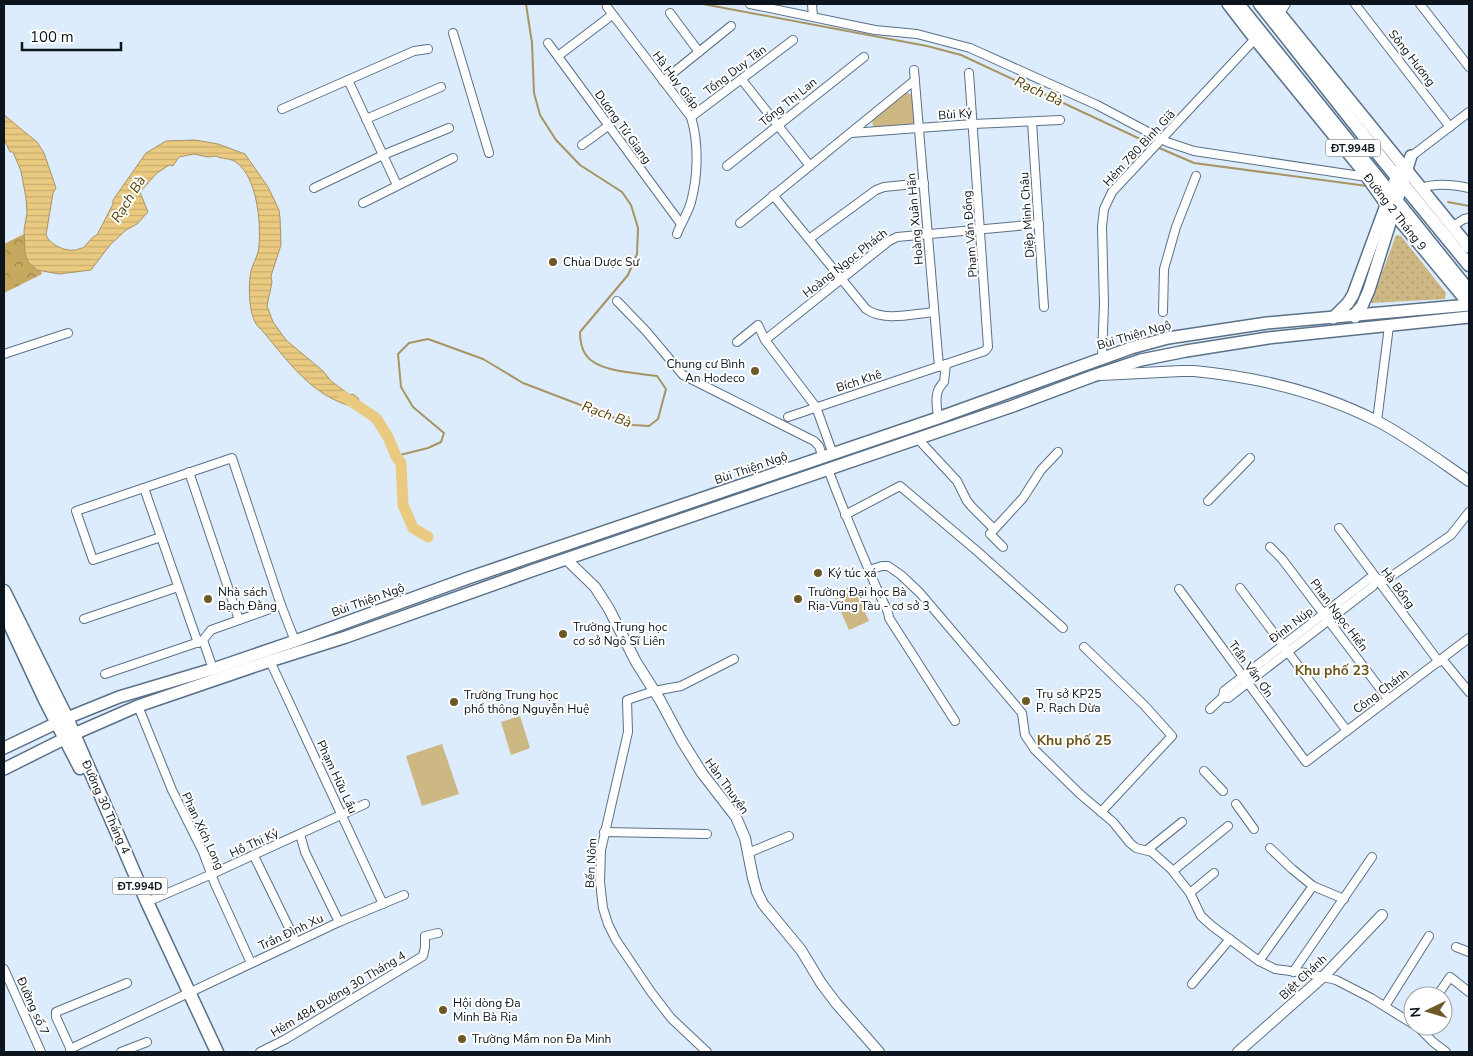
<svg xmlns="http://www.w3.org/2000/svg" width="1473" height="1056" viewBox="0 0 1473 1056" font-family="'Nunito Sans',sans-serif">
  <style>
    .grass { fill: url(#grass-dots) }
    .forest { fill: url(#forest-crowns) }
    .park { fill: #cdb783 }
    .water { fill: url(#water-rules); stroke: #a79463 }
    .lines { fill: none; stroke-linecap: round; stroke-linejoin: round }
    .stream { stroke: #a79463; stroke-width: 2 }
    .river { stroke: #eaca81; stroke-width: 11 }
    .minor-casing { stroke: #5a7188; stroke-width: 10 }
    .tertiary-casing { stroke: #5a7188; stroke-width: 12 }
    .secondary-casing { stroke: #5a7188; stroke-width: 14 }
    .primary-casing { stroke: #5a7188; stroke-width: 15 }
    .minor { stroke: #fff; stroke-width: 8 }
    .tertiary { stroke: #fff; stroke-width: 10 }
    .secondary { stroke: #fff; stroke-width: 11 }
    .primary { stroke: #fff; stroke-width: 12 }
    .poi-dot { fill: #6d5928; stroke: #fff; stroke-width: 2 }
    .labels { text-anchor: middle; stroke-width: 4; stroke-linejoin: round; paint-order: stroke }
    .shield { fill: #fff; stroke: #555b62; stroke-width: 1 }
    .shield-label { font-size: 11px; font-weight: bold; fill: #0c151e }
    .street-label { font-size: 12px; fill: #0c151e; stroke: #fff }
    .poi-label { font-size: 12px; fill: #0c151e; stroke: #fff; text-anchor: start }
    .water-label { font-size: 14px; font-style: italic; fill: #533e00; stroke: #fff }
    .neighbourhood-label { font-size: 14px; font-weight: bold; fill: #6b551b; stroke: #fff }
  </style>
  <defs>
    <pattern id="grass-dots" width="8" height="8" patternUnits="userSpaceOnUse" patternTransform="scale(1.25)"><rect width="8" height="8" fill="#cdb783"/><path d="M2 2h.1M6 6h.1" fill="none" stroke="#af9c71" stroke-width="1.8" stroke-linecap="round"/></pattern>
    <pattern id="forest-crowns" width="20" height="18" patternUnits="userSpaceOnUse" patternTransform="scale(1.25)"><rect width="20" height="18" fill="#c6a85e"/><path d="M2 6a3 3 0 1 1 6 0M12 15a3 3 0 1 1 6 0" fill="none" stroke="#9f884d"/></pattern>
    <pattern id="water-rules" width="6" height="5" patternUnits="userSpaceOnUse" patternTransform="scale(1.25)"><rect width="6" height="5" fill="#eaca81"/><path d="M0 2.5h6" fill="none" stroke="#c8ad6f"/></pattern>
  </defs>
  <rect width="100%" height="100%" fill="#dcecfc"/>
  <path class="grass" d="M1396,235L1401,236L1446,293L1445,299L1371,303Z"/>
  <path class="forest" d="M30,231L36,261L42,274L4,293V244Z"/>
  <g class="park">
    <path d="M906,93H908L912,95L916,122L910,125L873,128L872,119Z"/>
    <path d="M853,585L869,621L849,630L833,594Z"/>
    <path d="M520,716L530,748L511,755L501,722Z"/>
    <path d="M442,744L459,794L422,806L406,756Z"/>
  </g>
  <path class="water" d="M4,115L37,142L44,153L56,188L53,193L46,235C49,244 65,252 75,250C77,250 80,248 83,248L93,237L97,235L113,204V200L146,153L166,141L195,140L218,144L245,154L268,187L279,210L280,218L281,245L271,276L272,282L267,306L273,322L286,340L323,371L331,381L350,395L353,394L359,399L354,407C311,396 288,361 261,329C248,321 248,285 251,271C253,263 259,254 259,245C261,222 257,178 237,163C230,157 222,160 216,156L208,157L194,154L179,157L173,166L169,165L157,173L140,192L148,212L137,224L126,230L110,245L91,270L59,274L37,270L28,262L25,253L24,230L27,213L26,198L21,171L13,152H10L4,139Z"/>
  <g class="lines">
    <g class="stream">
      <path d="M703,4L927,46L961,55L1153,145"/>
      <path d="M1157,147L1194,163L1367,186"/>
      <path d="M1448,202L1469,206"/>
      <path d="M396,456L428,448L441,442L444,433L413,407L401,387L398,354L409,343L428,339L483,359L523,383L633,425L649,426L658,419L666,389L657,376C637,373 597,372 586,355C581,348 580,340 580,332L628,275L637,254L638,228L631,205L622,192L580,165L556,140L540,115L534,93L532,43L526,4"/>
    </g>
    <path class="river" d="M343,396L376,418L388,437L396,456L401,463L403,505L413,528L428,537"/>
    <g class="minor-casing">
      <g id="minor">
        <path d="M750,4L875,30L917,34L970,48L1097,105L1167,142L1194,151L1367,177"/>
        <path d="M812,4L813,17"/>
        <path d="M1355,4L1450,127"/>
        <path d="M1420,4L1469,67"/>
        <path d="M607,7L691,117C699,143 698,176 691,202C688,213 681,223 677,234"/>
        <path d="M670,13L699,52"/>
        <path d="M1280,13L1286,4"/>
        <path d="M453,33L489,153"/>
        <path d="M548,43L681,224"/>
        <path d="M558,56L612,15"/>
        <path d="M914,70L939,367"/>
        <path d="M348,80L397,185"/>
        <path d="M742,80L810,166"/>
        <path d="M663,81L731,26"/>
        <path d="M282,109L414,51L428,49"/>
        <path d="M691,117L793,40"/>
        <path d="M366,119L441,87"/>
        <path d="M1032,122L1044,307"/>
        <path d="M851,133L973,124L1060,120"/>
        <path d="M582,145L608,126"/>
        <path d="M1409,158L1469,112"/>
        <path d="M727,166L864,57"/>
        <path d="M314,188L383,155L449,128"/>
        <path d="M1421,188C1435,183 1455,185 1469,188"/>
        <path d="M773,195L866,309C884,322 912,314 934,312"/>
        <path d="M363,203L453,158"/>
        <path d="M740,223L915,80"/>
        <path d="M1453,226L1464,219L1469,218"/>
        <path d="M809,239L876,190L884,187L924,183"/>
        <path d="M617,301L646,331L683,375L814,441L819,446L823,458"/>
        <path d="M1163,312L1164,269L1176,227L1196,176"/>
        <path d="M765,340L889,241L897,237L1039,224"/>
        <path d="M737,342L758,325L765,340L816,407L833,454"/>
        <path d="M4,354L68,333"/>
        <path d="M1102,357L1104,304L1102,227L1104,209L1112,192L1255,39"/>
        <path d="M788,417L985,351L988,347L969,73"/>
        <path d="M938,418C937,405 933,392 944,382L946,364"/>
        <path d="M1377,421L1389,326"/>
        <path d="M918,439L957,481L967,501L972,507L994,529"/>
        <path d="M828,469C843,510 860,549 877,589C880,598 889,609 889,618L955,721"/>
        <path d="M189,472L239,620"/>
        <path d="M144,488L198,643"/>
        <path d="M1208,501L1250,458"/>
        <path d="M845,515L900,486L977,551L1063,628"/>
        <path d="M1339,528L1439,662"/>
        <path d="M161,537L93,560L76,511L232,458L281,605L295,641"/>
        <path d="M1003,547L990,534L1023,498L1041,470L1058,452"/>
        <path d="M1270,547L1282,559L1388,699"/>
        <path d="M869,570L882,566H888L901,575L920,593L1022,713L1025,735L1035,750L1080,794L1113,822L1130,843L1136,848L1152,852L1171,869L1190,893L1201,916L1212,926L1259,961L1275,969L1306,973L1336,980L1371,998L1413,1024"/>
        <path d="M1240,588L1347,731"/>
        <path d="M1179,589L1306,762L1469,638"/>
        <path d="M84,619L178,587"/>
        <path d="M1084,647L1144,705L1172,736L1101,812"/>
        <path d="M1442,659L1469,692"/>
        <path d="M270,661L383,904"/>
        <path d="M213,669L203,640L211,630L281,605"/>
        <path d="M105,674L202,641"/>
        <path d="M1223,697L1228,698L1373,586L1378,579"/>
        <path d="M138,706L172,790L203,852L215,884L251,963"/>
        <path d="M1210,709L1223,697L1224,691L1370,578L1386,580L1451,535L1469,512"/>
        <path d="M1204,771L1223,791"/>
        <path d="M1236,804L1254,829"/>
        <path d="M604,832L707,834"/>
        <path d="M300,834L305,852L339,922"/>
        <path d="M1270,848L1292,869L1313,886L1344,899"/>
        <path d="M1147,850L1182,822"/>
        <path d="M748,853L789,836"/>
        <path d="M254,856L296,942"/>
        <path d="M1173,871L1228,826"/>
        <path d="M1190,893L1214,873"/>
        <path d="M147,902L212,874L365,804"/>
        <path d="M1456,947L1469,952"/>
        <path d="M1259,961L1313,886"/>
        <path d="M4,969L41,1052"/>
        <path d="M1293,972L1372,857"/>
        <path d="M1192,984L1230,939"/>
        <path d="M1437,996L1450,977L1469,992"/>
        <path d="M1385,1006L1429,936"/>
        <path d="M1417,1026L1433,1042L1446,1052"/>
        <path d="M70,1049L339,922L404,895"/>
        <path d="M72,1052L56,1017V1012L127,983"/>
        <path d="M121,1052L147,1042"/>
        <path d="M260,1052L286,1039L423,956L425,947V936L438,933"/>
        <path d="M707,1052L671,1018L651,992L616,940L608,924L603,908L600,882L601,850L628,732L627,700L654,691L681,686L734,659"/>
      </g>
    </g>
    <g class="tertiary-casing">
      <g id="tertiary">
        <path d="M1101,375L1181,371H1194C1257,377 1320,392 1377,421C1408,437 1440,461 1469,481"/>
        <path d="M566,559L595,587L609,609L636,662L660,700L682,741L702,773L736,817L745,838L753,878L757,892L763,904L801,950L821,983L836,1003L879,1052"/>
        <path d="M1238,1052L1324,976L1382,915"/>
      </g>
    </g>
    <g class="secondary-casing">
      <g id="secondary">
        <path d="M1228,4L1255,39L1362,170L1386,204L1469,304"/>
        <path d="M1272,4L1469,247"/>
        <path d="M1355,317V314L1362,306L1369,290L1411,156"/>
        <path d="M1333,318L1348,303L1353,295L1399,170"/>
        <path d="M4,748L67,718L119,697L213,669L295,641L468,578L938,418L1131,348L1168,338L1267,323L1469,305"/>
        <path d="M4,769L74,734L138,706L270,661L346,637L534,570L1013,406L1093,376L1141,360L1186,351L1268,338L1469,317"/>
      </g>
    </g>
    <g class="primary-casing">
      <g id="primary">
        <path d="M1238,4L1469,291"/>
        <path d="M1260,4L1383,160L1469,265"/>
        <path d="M4,591L67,718L147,902L217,1052"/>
        <path d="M4,612L45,700L80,768"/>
      </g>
    </g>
    <use href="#minor" class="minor"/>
    <use href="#tertiary" class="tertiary"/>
    <use href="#secondary" class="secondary"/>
    <use href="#primary" class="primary"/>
  </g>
  <g class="poi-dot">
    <circle cx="553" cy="262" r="5"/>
    <circle cx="755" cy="371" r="5"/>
    <circle cx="818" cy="573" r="5"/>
    <circle cx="208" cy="599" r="5"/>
    <circle cx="798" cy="599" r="5"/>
    <circle cx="563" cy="634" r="5"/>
    <circle cx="1026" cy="701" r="5"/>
    <circle cx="454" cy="702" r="5"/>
    <circle cx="443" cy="1010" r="5"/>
    <circle cx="462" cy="1039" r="5"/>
  </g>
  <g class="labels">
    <g class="shield">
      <rect x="1325.5" y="139.5" width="55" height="17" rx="4"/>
      <rect x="112.5" y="877.5" width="55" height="17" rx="4"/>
    </g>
    <g class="shield-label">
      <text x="1353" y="152">ĐT.994B</text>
      <text x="140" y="890">ĐT.994D</text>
    </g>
    <g class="street-label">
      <text transform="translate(1412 58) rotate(52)" y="4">Sông Hương</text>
      <text transform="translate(735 70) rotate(-37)" y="4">Tống Duy Tân</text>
      <text transform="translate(676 80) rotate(53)" y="4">Hà Huy Giáp</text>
      <text transform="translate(788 102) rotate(-39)" y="4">Tống Thị Lan</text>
      <text transform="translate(955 114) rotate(-5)" y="4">Bùi Kỷ</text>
      <text transform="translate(623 127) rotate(54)" y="4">Dương Tử Giang</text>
      <text transform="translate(1139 148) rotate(-47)" y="4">Hẻm 780 Bình Giã</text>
      <text transform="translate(1395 212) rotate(52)" y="4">Đường 2 Tháng 9</text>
      <text transform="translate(1027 215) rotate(-94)" y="4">Diệp Minh Châu</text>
      <text transform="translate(915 219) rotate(-95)" y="4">Hoàng Xuân Hãn</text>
      <text transform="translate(970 234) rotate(-94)" y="4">Phạm Văn Đồng</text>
      <text transform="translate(845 263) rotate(-38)" y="4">Hoàng Ngọc Phách</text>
      <text transform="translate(1134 335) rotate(-16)" y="4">Bùi Thiện Ngộ</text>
      <text transform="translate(859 381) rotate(-18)" y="4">Bích Khê</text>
      <text transform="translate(751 468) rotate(-19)" y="4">Bùi Thiện Ngộ</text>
      <text transform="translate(1398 588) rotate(53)" y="4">Hà Bổng</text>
      <text transform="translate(368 600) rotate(-20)" y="4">Bùi Thiện Ngộ</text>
      <text transform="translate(1339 615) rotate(53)" y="4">Phan Ngọc Hiển</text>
      <text transform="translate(1291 625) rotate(-37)" y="4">Đinh Núp</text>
      <text transform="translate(1251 669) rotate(54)" y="4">Trần Văn Ơn</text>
      <text transform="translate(1381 691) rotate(-37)" y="4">Công Chánh</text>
      <text transform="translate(337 777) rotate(65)" y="4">Phạm Hữu Lầu</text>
      <text transform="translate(727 786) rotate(54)" y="4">Hàn Thuyên</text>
      <text transform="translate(106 807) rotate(66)" y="4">Đường 30 Tháng 4</text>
      <text transform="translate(203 831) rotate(65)" y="4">Phan Xích Long</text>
      <text transform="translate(254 843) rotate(-25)" y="4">Hồ Thị Kỷ</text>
      <text transform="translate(591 863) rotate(-87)" y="4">Bến Nôm</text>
      <text transform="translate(291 932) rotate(-25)" y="4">Trần Đình Xu</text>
      <text transform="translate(1303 977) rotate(-43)" y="4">Biệt Chánh</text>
      <text transform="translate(338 994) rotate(-31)" y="4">Hẻm 484 Đường 30 Tháng 4</text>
      <text transform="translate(33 1006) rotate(66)" y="4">Đường số 7</text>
    </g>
    <g class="poi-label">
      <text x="563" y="266">Chùa Dược Sư</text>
      <text x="745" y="368" text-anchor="end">Chung cư Bình<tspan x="745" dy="14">An Hodeco</tspan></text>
      <text x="828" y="577">Ký túc xá</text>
      <text x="218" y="596">Nhà sách<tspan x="218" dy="14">Bạch Đằng</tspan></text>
      <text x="808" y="596">Trường Đại học Bà<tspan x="808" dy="14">Rịa-Vũng Tàu - cơ sở 3</tspan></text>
      <text x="573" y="631">Trường Trung học<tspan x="573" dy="14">cơ sở Ngô Sĩ Liên</tspan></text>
      <text x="1036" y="698">Trụ sở KP25<tspan x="1036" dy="14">P. Rạch Dừa</tspan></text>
      <text x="464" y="699">Trường Trung học<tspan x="464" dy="14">phổ thông Nguyễn Huệ</tspan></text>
      <text x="453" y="1007">Hội dòng Đa<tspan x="453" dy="14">Minh Bà Rịa</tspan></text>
      <text x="472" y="1043">Trường Mầm non Đa Minh</text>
    </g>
    <g class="water-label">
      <text transform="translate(1039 91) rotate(25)" y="5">Rạch Bà</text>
      <text transform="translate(128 199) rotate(-58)" y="5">Rạch Bà</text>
      <text transform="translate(607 414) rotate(20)" y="5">Rạch Bà</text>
    </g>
    <g class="neighbourhood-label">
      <text x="1332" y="675">Khu phố 23</text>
      <text x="1074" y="745">Khu phố 25</text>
    </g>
  </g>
  <rect width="1473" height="1056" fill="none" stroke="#0c151e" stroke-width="10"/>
  <g transform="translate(1428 1011) rotate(265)"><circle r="24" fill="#ffffff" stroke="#9ea1a5"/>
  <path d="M0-4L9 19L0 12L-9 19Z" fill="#6d5928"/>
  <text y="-8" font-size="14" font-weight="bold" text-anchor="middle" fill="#0c151e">N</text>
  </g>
  <path d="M22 42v8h99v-8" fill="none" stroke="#0c151e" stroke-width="2.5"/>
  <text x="30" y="42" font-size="15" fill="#0c151e" stroke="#ffffff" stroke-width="4" paint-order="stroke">100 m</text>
</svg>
